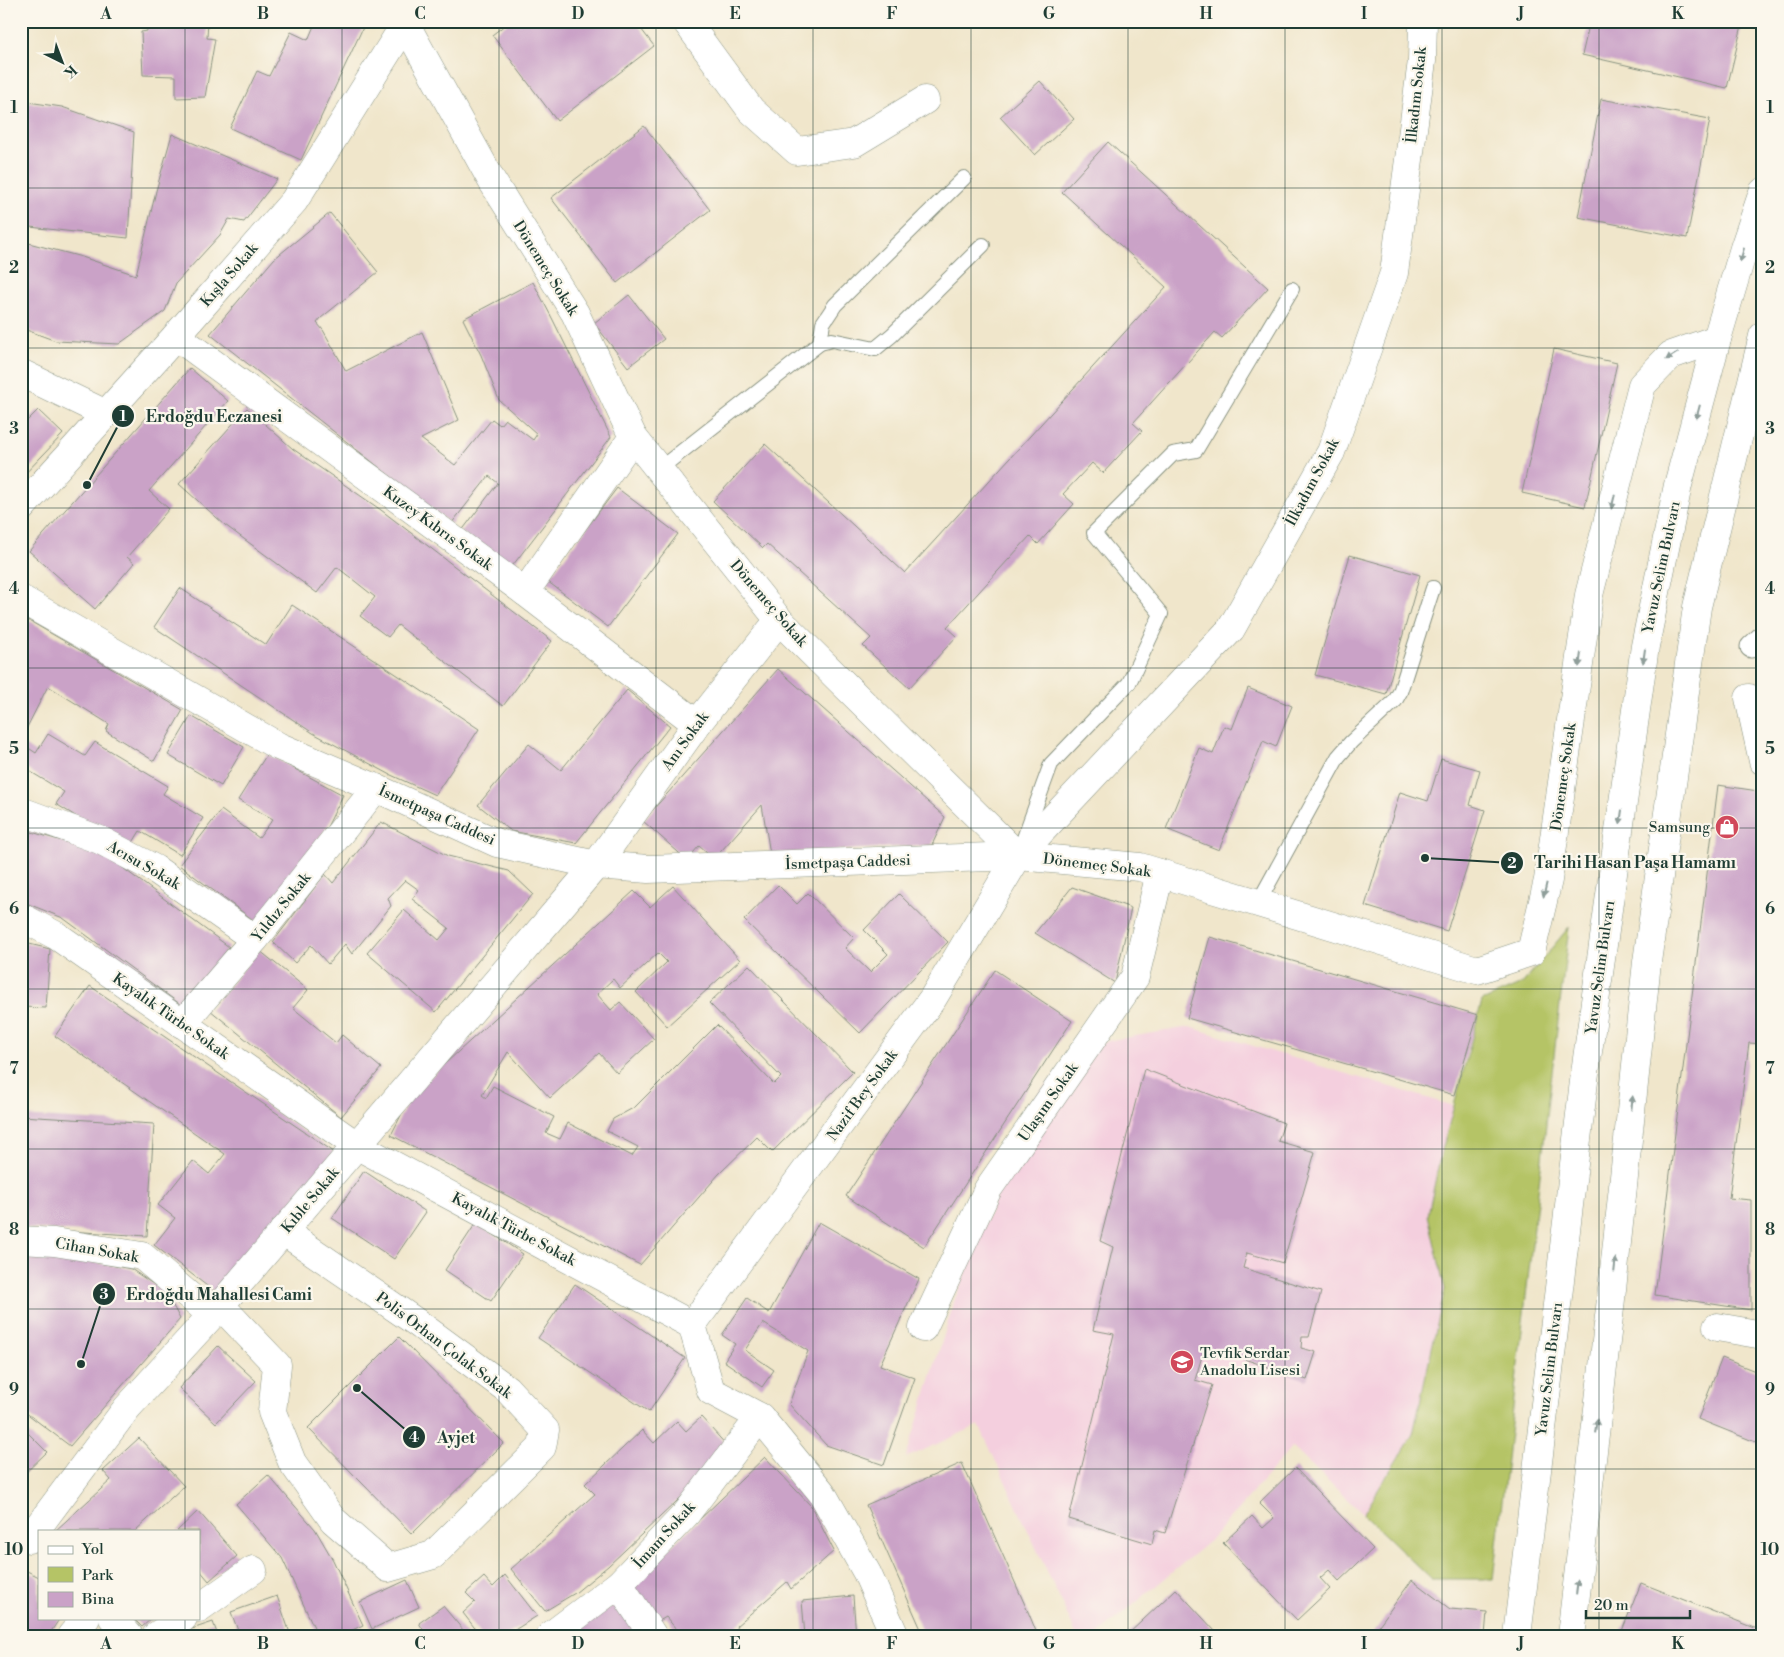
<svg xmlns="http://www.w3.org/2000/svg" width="1784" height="1657" viewBox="0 0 1784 1657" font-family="'Libre Bodoni',serif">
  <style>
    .built { fill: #f4cfde }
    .green { fill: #b5c466; stroke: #6a804d }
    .building { fill: #caa2c7 }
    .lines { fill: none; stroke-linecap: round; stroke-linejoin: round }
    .service-casing { stroke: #889280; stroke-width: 16 }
    .pedestrian-casing { stroke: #889280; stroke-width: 23 }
    .minor-casing { stroke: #889280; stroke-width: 29 }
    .tertiary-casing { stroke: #889280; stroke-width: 29 }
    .secondary-casing { stroke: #889280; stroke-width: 29 }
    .service { stroke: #fff; stroke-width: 14 }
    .pedestrian { stroke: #fff; stroke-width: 21 }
    .minor { stroke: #fff; stroke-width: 28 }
    .tertiary { stroke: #fff; stroke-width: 28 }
    .secondary { stroke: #fff; stroke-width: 28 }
    .oneway { fill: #8f9e9a }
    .grid { fill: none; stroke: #1f3d34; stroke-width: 1; stroke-opacity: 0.55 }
    .labels { text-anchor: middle; stroke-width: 4.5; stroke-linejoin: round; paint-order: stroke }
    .street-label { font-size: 15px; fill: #1f3d34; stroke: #fbf7ec }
    .poi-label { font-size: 15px; fill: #1f3d34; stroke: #fbf7ec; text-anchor: end }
    .leader { fill: none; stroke: #1f3d34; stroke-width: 2 }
    .callout-dot { fill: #1f3d34; stroke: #fbf7ec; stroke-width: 2 }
    .mark-label { font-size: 15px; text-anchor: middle; font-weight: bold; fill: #fff }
    .callout-label { font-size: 16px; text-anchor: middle; font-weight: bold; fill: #1f3d34; stroke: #fbf7ec; stroke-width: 4.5; stroke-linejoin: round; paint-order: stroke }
    .neatline { fill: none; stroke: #1f3d34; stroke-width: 2 }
    .grid-label { font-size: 16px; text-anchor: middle; font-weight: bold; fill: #1f3d34 }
  </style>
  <rect width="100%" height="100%" fill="#fbf7ec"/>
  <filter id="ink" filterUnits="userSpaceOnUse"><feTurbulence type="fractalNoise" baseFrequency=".02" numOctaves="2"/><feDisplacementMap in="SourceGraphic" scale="10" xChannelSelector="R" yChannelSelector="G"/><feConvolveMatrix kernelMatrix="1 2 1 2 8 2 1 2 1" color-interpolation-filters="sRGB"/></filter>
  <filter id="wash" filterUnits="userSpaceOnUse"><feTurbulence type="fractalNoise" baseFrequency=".0096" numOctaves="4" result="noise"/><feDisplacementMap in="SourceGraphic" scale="20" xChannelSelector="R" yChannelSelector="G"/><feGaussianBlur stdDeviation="1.12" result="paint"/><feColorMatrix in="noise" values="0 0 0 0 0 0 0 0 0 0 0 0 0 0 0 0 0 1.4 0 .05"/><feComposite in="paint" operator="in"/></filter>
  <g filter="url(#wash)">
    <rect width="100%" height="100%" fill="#f0e6cb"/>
    <path class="built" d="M1190,1027L1454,1106L1428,1215L1445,1289L1413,1434L1363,1514L1292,1447L1212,1539L1096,1636H1077L979,1425L906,1458L955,1299L1036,1096L1074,1054L1111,1040Z"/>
    <path class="green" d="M1569,927L1493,1579H1431L1363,1514L1413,1434L1445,1289L1428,1215L1440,1158L1482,1001L1522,984Z"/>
    <g id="blocks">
      <g class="building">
        <path d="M146,21H208L207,38L215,39L205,97L176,98V76L143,75L141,32L147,31Z"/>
        <path d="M316,21H366L301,160L230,128L257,71L269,76L291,32L308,40Z"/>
        <path d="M510,21H635L654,46L557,121L492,35Z"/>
        <path d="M1590,21H1743L1727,88L1582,55Z"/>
        <path d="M1040,81L1074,119L1035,155L1000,117Z"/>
        <path d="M1601,99L1710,119L1687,238L1578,217Z"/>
        <path d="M21,101L62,107L134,132L128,238L21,226Z"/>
        <path d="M644,126L710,210L617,283L551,198Z"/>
        <path d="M172,134L277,179L244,222L229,219L220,235L176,283L165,311L119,344L56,341L21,328V241L82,257L136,275L156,191Z"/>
        <path d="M1108,142L1268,288L1222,338L1215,332L1133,423L1142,431L1103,473L1092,463L1063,494L1074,504L1038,544L1030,536L947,627L957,636L909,688L863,646L871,638L767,544L763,548L713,501L765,444L905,573L1166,287L1062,192Z"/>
        <path d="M330,213L378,272L321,318L317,323L323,330L346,371L422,332L459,420L421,439L455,465L492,419L500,425L505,419L533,440L537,434L499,400L481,355L463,319L533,282L552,318L611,437L510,569L461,532L498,483L489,476L451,524L210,334L274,259Z"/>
        <path d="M629,295L664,339L628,367L594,323Z"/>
        <path d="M1554,349L1617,363L1585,507L1522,493Z"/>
        <path d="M190,368L228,401L149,491L169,509L127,557L134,563L95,609L29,551Z"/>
        <path d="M247,408L293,449L381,510L552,641L503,706L398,625L388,637L360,616L375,597L337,567L317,593L225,525L179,484Z"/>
        <path d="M38,410L63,434L21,478V427Z"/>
        <path d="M617,488L678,534L608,627L547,581Z"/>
        <path d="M1350,555L1420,575L1386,694L1315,675Z"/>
        <path d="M180,588L266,645L292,605L479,729L435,795L391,775L313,733L154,627Z"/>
        <path d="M21,616L183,710L154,761L106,731L109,724L48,686L21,739Z"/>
        <path d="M778,669L945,817L932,845L770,854L762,805L714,859L699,846L687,860L643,821Z"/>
        <path d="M1248,688L1292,706L1276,747L1263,741L1219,850L1166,829L1199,748L1213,754L1224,726L1232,729Z"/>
        <path d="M627,690L670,726L576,843L511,831L478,805L529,744L561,770Z"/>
        <path d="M191,716L244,747L221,786L168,755Z"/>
        <path d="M48,734L85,756L95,742L168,786L163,794L203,818L180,855L140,831L129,849L56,804L64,792L26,769L21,777V743L36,753Z"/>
        <path d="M267,754L343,795L326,829L256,922L179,865L221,810L259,838L273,819L238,800Z"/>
        <path d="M1441,759L1480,770L1470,805L1485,810L1447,931L1365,906L1400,792L1428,801Z"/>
        <path d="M1718,785L1758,791L1763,820V1044L1749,1043L1729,1198L1751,1200V1310L1655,1295Z"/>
        <path d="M381,822L448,856L509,871L533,894L436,1012L367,953L404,910L439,940L449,928L412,899L419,890L405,880L388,898L391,906L352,954L345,944L328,964L311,945L295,963L273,942L325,874L333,883Z"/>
        <path d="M25,830L82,847L108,857L229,947L184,1007L63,918L21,901V842Z"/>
        <path d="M778,885L797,904L808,893L854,938L845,948L870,972L888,954L864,930L899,894L948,942L860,1033L744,920Z"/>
        <path d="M673,886L740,960L667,1026L636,992L667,962L658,953L620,988L613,979L597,994L611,1010L620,1002L654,1039L617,1073L599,1053L550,1098L508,1052L482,1095L486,1098L493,1086L554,1117L546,1133L560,1139L568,1123L632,1156L638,1147L607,1131L613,1119L635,1107L717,1025L774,1084L781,1077L709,1003L749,965L853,1072L772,1152L757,1137L719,1174L640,1265L391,1135L412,1094L634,891L650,907Z"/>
        <path d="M1072,887L1131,908L1115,983L1035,933Z"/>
        <path d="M1210,937L1478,1015L1454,1095L1187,1018Z"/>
        <path d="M21,942L50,949L46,1008L21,1007Z"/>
        <path d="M259,950L308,990L293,1008L336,1043L342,1035L381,1068L341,1117L210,1010Z"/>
        <path d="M995,970L1072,1021L924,1247L846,1196Z"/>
        <path d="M90,986L334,1152L220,1296L154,1245L175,1218L158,1205L193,1161L209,1174L225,1154L55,1036Z"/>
        <path d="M1144,1069L1284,1123L1278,1141L1315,1152L1283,1263L1247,1253L1243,1268L1321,1292L1309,1337H1302L1301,1348L1316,1352L1307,1380L1205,1346L1195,1380L1212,1385L1165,1533L1155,1530L1152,1544L1069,1519L1114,1334L1093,1330L1113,1247L1100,1241Z"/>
        <path d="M21,1116L154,1124L147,1236L21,1228Z"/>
        <path d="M364,1171L426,1212L394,1259L332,1218Z"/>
        <path d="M819,1222L919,1279L880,1365L915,1378L884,1465L826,1445L789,1404L808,1351L763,1323L745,1350L774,1370L762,1387L724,1361L735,1344L722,1335L747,1298L769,1313Z"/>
        <path d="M476,1223L523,1254L491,1301L445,1270Z"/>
        <path d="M21,1254H52L131,1269L166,1293L180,1319L70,1446L21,1409Z"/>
        <path d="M575,1284L685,1358L649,1412L538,1338Z"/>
        <path d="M399,1337L504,1443L412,1534L308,1428Z"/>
        <path d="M218,1346L256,1381L216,1423L179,1388Z"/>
        <path d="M1722,1358L1763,1374V1445L1698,1419Z"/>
        <path d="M701,1417L729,1448L694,1485L608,1566L575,1593L545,1611L511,1569L595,1494L585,1484L642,1430L654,1443L677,1421L686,1431Z"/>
        <path d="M21,1426L47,1452L21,1477Z"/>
        <path d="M139,1438L184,1486L135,1531H55L111,1480L103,1471Z"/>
        <path d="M765,1457L811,1506L834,1551L791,1589L787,1582L736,1626L740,1631L735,1636H682L666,1617L659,1621L630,1586Z"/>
        <path d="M962,1463L1029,1614L1038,1636H924L866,1505Z"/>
        <path d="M1295,1468L1373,1549L1339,1581L1329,1570L1320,1578L1330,1589L1297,1620L1223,1543L1252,1516L1263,1528L1274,1518L1259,1503Z"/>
        <path d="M268,1475L315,1529L333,1560L363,1625L340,1636H318L282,1558L236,1504Z"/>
        <path d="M198,1511L237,1556L209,1581L199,1569V1531H177Z"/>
        <path d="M21,1568L39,1577V1618H60L48,1636H21Z"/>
        <path d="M505,1575L537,1616L505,1636H481L463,1613L475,1602L466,1593L484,1577L493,1587Z"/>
        <path d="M407,1580L419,1607L372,1629L360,1602Z"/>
        <path d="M1412,1580L1450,1609L1487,1612L1485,1636H1378L1374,1632Z"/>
        <path d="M1641,1583L1760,1630L1758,1636H1620Z"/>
        <path d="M1176,1589L1215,1631L1211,1636H1126Z"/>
        <path d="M277,1596L291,1636H240L231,1612Z"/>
        <path d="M853,1596L856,1636H805L802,1601Z"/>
        <path d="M619,1602L641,1636H567Z"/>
        <path d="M443,1606L468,1636H427L419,1623Z"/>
        <path d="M133,1618H152L142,1627Z"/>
        <path d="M213,1622L218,1636H174V1635Z"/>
      </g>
    </g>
  </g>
  <g filter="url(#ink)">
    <use href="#blocks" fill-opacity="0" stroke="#889280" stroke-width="1"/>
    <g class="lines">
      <g class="service-casing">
        <g id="service">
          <path d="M820,343L823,323L835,305L964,178"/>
          <path d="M658,470L820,343L832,340L875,349L892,335L983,245"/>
          <path d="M1023,841L1051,764L1129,683L1161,614L1094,533L1173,454L1196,450L1292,289"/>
          <path d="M1258,903L1338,757L1351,742L1395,701L1400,692L1433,588"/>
        </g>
      </g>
      <g class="pedestrian-casing">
        <path id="pedestrian" d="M1751,647L1763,636"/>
      </g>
      <g class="minor-casing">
        <g id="minor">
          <path d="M686,21L751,110L797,151L854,143L925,100"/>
          <path d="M406,25L492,181L575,313L633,437L779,620L1018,856L1140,867L1477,970L1531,952L1548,880L1589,595L1642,385L1671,355L1717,339"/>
          <path d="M176,336L525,592L697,724"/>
          <path d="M21,373L106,414"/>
          <path d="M21,508L176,336L294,201L407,21"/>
          <path d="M525,592L633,437"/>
          <path d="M1749,698L1763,761"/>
          <path d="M21,811L100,840L155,869L255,939"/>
          <path d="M21,917L57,936L356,1145L692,1325L711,1391L760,1417L822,1493L867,1573L895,1636"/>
          <path d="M182,1024L255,939L376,788"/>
          <path d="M21,1240L54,1242L142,1256L212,1315"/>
          <path d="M220,1305L277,1365L272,1412L292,1462L333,1520L388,1568L433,1555L542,1447L545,1430L507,1389L416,1322L283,1231"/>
          <path d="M692,1325L933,998L1018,856L1231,629L1331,452L1394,273L1422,61L1423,21"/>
          <path d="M1717,1327L1763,1335"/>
          <path d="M923,1328L988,1189L1135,977L1160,873"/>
          <path d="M29,1539L127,1408L212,1315L596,865L697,724L779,620"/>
          <path d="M619,1584L653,1636"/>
          <path d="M199,1608L253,1570"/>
          <path d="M113,1618L129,1636"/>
          <path d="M71,1636L86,1618"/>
          <path d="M156,1636L183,1618"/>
          <path d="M550,1636L619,1584L686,1514L760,1417"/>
        </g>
      </g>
      <g class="tertiary-casing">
        <path id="tertiary" d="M21,599L278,746L376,788L497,843L596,865L648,869L1018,856"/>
      </g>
      <g class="secondary-casing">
        <g id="secondary">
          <path d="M1517,1636L1585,1073L1645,646L1678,485L1717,339L1744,248L1763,192"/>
          <path d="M1571,1636L1610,1308L1647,962L1697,607L1763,336"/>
        </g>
      </g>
      <use href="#service" class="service"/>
      <use href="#pedestrian" class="pedestrian"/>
      <use href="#minor" class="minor"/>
      <use href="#tertiary" class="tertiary"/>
      <use href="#secondary" class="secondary"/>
    </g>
    <defs><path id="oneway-solid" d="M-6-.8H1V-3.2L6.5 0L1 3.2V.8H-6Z" transform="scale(1.25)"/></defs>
    <g class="oneway">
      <use href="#oneway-solid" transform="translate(1742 255) rotate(106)"/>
      <use href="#oneway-solid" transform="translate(1672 356) rotate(148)"/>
      <use href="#oneway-solid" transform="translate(1698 412) rotate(105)"/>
      <use href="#oneway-solid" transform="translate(1613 502) rotate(104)"/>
      <use href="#oneway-solid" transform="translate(1644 656) rotate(98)"/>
      <use href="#oneway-solid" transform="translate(1580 660) rotate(98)"/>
      <use href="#oneway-solid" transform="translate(1621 817) rotate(98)"/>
      <use href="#oneway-solid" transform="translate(1545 890) rotate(103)"/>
      <use href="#oneway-solid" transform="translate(1632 1103) rotate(-84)"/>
      <use href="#oneway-solid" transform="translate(1615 1265) rotate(-84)"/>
      <use href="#oneway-solid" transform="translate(1596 1426) rotate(-83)"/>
      <use href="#oneway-solid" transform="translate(1577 1587) rotate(-83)"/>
    </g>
  </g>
  <path class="grid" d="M185,21V1531M342,21V1636M499,21V1636M656,21V1636M813,21V1636M971,21V1636M1128,21V1636M1285,21V1636M1442,21V1636M1599,21V1636M21,188H1763M21,348H1763M21,508H1763M21,668H1763M21,828H1763M21,989H1763M21,1149H1763M21,1309H1763M21,1469H1763M185,1618V1636"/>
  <defs>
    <g id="shop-disc" transform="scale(1.25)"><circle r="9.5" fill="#d1495b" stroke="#fbf7ec"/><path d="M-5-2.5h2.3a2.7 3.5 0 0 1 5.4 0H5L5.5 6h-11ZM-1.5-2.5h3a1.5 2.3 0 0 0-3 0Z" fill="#fff"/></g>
    <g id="school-disc" transform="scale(1.25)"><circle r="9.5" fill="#d1495b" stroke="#fbf7ec"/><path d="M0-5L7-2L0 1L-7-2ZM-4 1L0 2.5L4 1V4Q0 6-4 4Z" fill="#fff"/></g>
  </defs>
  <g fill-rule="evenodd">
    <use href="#shop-disc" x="1727" y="827"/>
    <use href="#school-disc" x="1182" y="1362"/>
  </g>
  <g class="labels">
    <g class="street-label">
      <text transform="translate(1416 95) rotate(-84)" y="5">İlkadım Sokak</text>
      <text transform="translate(546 268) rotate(58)" y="5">Dönemeç Sokak</text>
      <text transform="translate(229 275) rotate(-49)" y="5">Kışla Sokak</text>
      <text transform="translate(1312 482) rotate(-62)" y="5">İlkadım Sokak</text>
      <text transform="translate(438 528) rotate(36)" y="5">Kuzey Kıbrıs Sokak</text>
      <text transform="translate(1661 567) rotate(-78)" y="5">Yavuz Selim Bulvarı</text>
      <text transform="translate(769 603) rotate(49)" y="5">Dönemeç Sokak</text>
      <text transform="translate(685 741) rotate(-54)" y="5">Anı Sokak</text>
      <text transform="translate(1563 777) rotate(-82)" y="5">Dönemeç Sokak</text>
      <text transform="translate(437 815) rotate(24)" y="5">İsmetpaşa Caddesi</text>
      <text transform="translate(848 862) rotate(-2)" y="5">İsmetpaşa Caddesi</text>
      <text transform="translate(144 865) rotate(30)" y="5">Acısu Sokak</text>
      <text transform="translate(1097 865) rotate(7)" y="5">Dönemeç Sokak</text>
      <text transform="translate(281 907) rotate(-51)" y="5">Yıldız Sokak</text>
      <text transform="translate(1600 967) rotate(-82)" y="5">Yavuz Selim Bulvarı</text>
      <text transform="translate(171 1016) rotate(35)" y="5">Kayalık Türbe Sokak</text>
      <text transform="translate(862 1095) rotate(-54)" y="5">Nazif Bey Sokak</text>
      <text transform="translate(1048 1102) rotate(-55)" y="5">Ulaşım Sokak</text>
      <text transform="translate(310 1200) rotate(-50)" y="5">Kıble Sokak</text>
      <text transform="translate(514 1229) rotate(28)" y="5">Kayalık Türbe Sokak</text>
      <text transform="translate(97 1250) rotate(10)" y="5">Cihan Sokak</text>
      <text transform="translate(444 1345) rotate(37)" y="5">Polis Orhan Çolak Sokak</text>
      <text transform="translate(1549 1369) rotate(-83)" y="5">Yavuz Selim Bulvarı</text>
      <text transform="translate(664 1535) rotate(-48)" y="5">İmam Sokak</text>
    </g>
    <g class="poi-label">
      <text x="1710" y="832">Samsung</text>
      <text x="1200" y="1358" text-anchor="start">Tevfik Serdar<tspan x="1200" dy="17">Anadolu Lisesi</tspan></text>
    </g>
  </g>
  <path class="leader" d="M87 485L123 416M1425 858L1512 863M81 1364L104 1294M357 1388L414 1437"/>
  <g class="callout-dot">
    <circle cx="87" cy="485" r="5"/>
    <circle cx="1425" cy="858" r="5"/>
    <circle cx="81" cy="1364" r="5"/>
    <circle cx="357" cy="1388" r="5"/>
    <circle cx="123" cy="416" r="12"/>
    <circle cx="1512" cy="863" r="12"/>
    <circle cx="104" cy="1294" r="12"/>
    <circle cx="414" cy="1437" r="12"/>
  </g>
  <g class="mark-label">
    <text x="123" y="421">1</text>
    <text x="1512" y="868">2</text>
    <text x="104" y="1299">3</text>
    <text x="414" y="1442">4</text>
  </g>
  <g class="callout-label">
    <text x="214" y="422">Erdoğdu Eczanesi</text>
    <text x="1635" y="868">Tarihi Hasan Paşa Hamamı</text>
    <text x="219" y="1300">Erdoğdu Mahallesi Cami</text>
    <text x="456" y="1443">Ayjet</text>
  </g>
  <rect width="1784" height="1657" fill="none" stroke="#fbf7ec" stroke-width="55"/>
  <rect x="38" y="1530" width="162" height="90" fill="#fbf7ec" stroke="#a3ada2"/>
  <rect x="48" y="1546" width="25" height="8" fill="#ffffff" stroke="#a3ada2"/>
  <text x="82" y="1554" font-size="15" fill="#1f3d34">Yol</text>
  <rect x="48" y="1567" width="25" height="15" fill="#b5c466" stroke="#a3ada2"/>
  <text x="82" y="1580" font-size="15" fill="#1f3d34">Park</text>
  <rect x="48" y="1592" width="25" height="15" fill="#caa2c7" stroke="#a3ada2"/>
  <text x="82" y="1604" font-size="15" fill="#1f3d34">Bina</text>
  <g transform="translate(62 62) rotate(138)" stroke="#fbf7ec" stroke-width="4" paint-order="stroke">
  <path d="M0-4L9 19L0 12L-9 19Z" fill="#1f3d34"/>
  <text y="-8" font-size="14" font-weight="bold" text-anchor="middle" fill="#1f3d34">K</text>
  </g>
  <path d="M1586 1610v8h104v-8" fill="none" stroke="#1f3d34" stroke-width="2.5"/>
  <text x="1594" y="1610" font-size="15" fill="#1f3d34" stroke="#fbf7ec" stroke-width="4" paint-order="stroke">20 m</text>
  <rect x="28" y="28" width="1728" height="1602" class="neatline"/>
  <g class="grid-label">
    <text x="106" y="19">A</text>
    <text x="263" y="19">B</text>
    <text x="420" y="19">C</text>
    <text x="578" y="19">D</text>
    <text x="735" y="19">E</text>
    <text x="892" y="19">F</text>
    <text x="1049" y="19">G</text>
    <text x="1206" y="19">H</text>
    <text x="1364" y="19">I</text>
    <text x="1521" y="19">J</text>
    <text x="1678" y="19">K</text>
    <text x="14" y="113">1</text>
    <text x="1770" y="113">1</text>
    <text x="14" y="273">2</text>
    <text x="1770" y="273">2</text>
    <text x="14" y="434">3</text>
    <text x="1770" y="434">3</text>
    <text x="14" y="594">4</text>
    <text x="1770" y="594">4</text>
    <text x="14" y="754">5</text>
    <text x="1770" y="754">5</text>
    <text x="14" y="914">6</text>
    <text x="1770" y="914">6</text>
    <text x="14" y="1074">7</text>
    <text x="1770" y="1074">7</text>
    <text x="14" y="1235">8</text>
    <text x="1770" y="1235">8</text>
    <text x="14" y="1395">9</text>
    <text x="1770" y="1395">9</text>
    <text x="14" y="1555">10</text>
    <text x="1770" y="1555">10</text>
    <text x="106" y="1649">A</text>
    <text x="263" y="1649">B</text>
    <text x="420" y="1649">C</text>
    <text x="578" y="1649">D</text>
    <text x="735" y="1649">E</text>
    <text x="892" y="1649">F</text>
    <text x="1049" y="1649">G</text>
    <text x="1206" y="1649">H</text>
    <text x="1364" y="1649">I</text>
    <text x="1521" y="1649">J</text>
    <text x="1678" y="1649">K</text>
  </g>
</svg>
